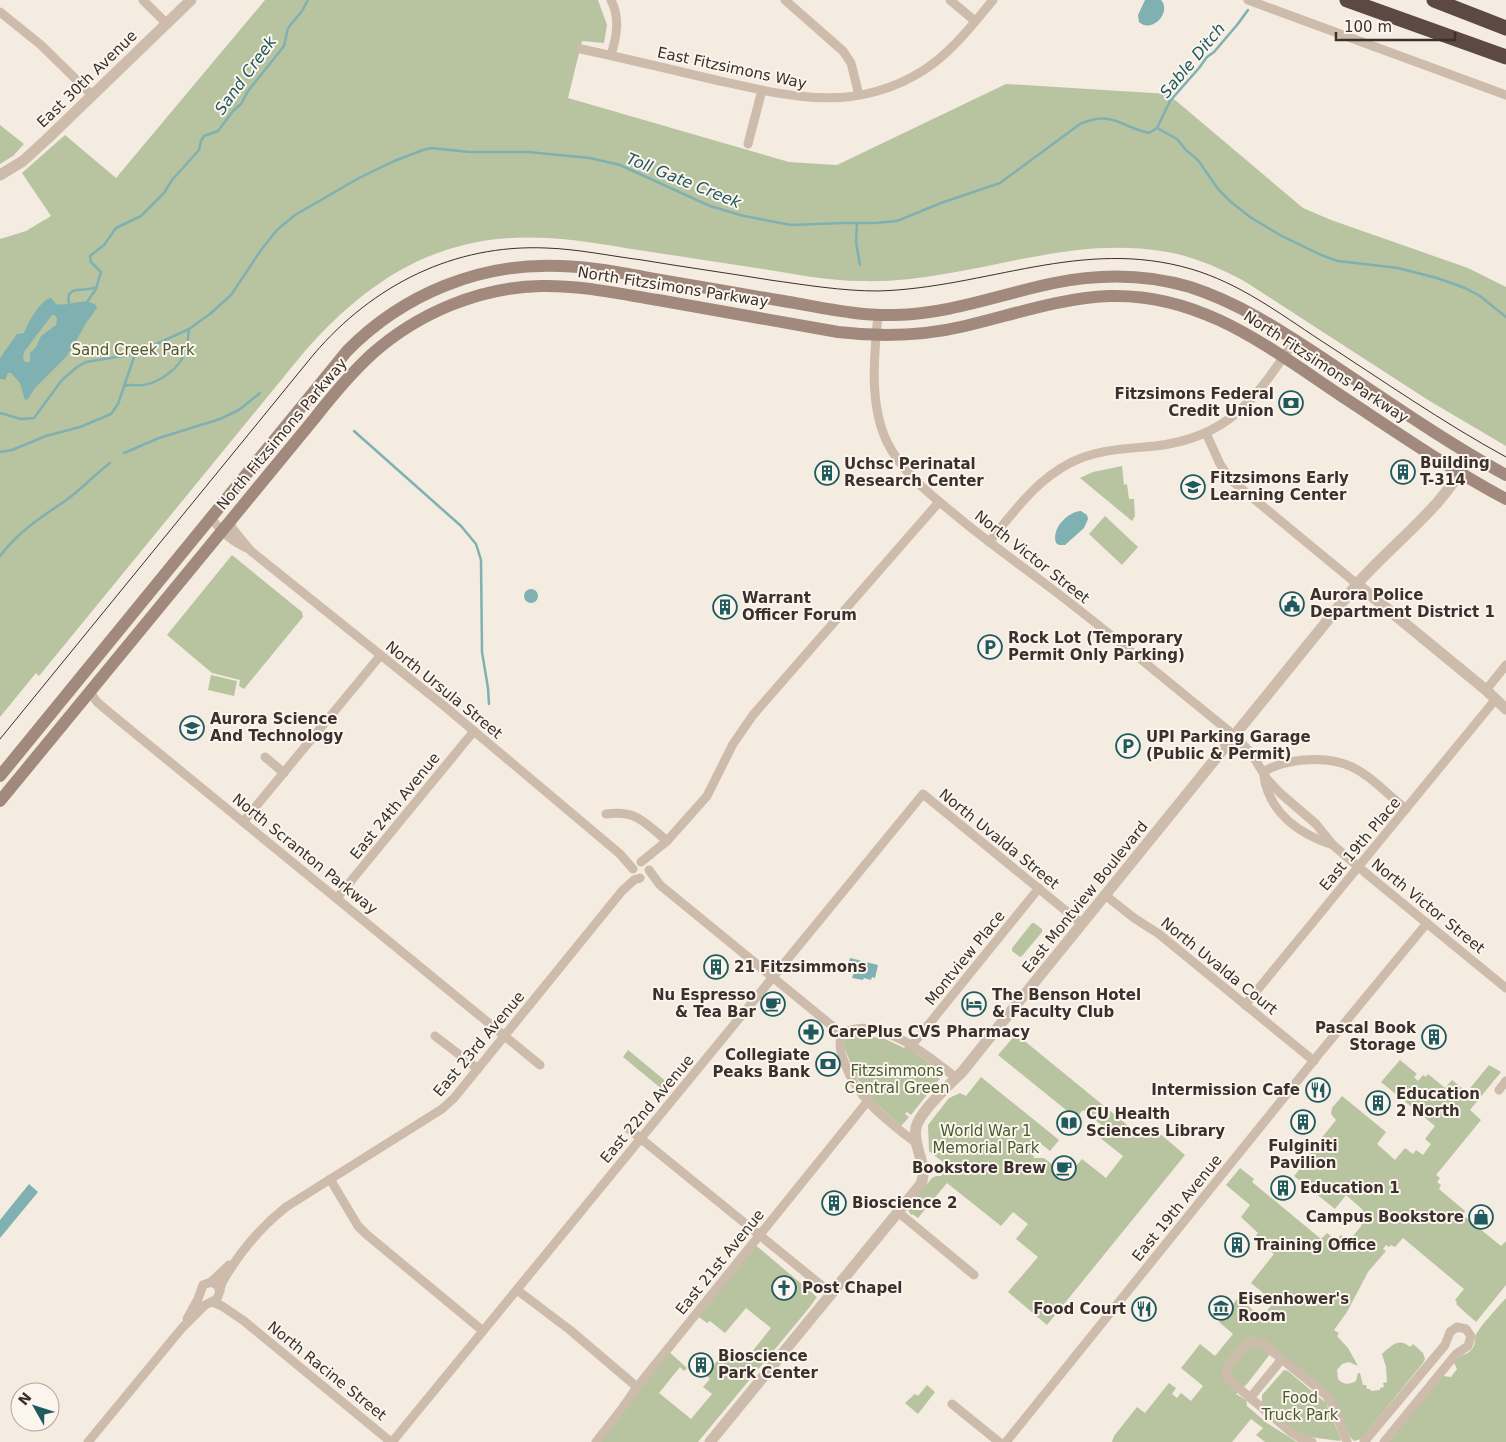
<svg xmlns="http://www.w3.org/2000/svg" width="1506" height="1442" viewBox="0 0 1506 1442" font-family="'DejaVu Sans',sans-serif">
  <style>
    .green { fill: #b8c4a0 }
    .water { fill: #7fb0b2; fill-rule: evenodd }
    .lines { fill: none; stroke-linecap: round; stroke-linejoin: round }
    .stream { stroke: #7fb0b2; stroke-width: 2.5 }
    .minor { stroke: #cdbbac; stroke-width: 9 }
    .tertiary { stroke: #cdbbac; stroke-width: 11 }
    .secondary { stroke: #a18a7d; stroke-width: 12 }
    .motorway { stroke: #5c4a42; stroke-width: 15 }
    .tram { stroke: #3b302b; stroke-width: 1 }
    .labels { text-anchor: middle; stroke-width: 4; stroke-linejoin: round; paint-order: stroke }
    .street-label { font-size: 15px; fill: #3b302b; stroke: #fbf5ee }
    .park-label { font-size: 15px; fill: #4a5a2e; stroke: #fbf5ee }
    .poi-label { font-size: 15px; font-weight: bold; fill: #3b302b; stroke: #fbf5ee; text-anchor: start }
    .water-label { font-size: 16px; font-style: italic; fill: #1f5a5e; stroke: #fbf5ee }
  </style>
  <rect width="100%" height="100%" fill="#f4ebe1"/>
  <g class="green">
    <path d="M265,0H598L607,25L604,43L582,41L568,98L789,162L837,165L1006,84L1168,94L1303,208L1331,220L1468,268L1506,287V446L1428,400L1244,281C1218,267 1190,255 1161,251C1059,235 962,284 861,281C828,281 795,274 763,269C717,262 671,255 625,248C573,239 520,232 468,244C401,259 349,301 305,351L39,676L36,673L0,717V239L26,231L51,216L22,173L65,135L116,178Z"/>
    <path d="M0,125L24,144L13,156L0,164Z"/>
    <path d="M1122,466L1124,485L1127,484L1129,499H1134L1135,516L1132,521L1080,478L1093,472Z"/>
    <path d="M1105,516L1138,547L1122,565L1089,534Z"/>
    <path d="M232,555L302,612L303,617L244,689L239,686L240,680L212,673L167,635Z"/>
    <path d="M211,675L237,681L234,696L208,690Z"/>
    <path d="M1032,923H1034L1042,929V932L1022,956L1020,957L1012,951V948Z"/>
    <path d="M856,1032L857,1034L885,1039L904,1048L906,1046L939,1070L937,1072L939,1074L940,1072L942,1074L941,1077L911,1115L907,1112L905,1114L909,1117L902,1125H900L866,1095L868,1093L855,1075L845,1049L843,1050L845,1043L843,1042L850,1034L851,1036L853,1035V1033Z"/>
    <path d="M1016,1034L1142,1137L1151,1126L1185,1155L1047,1325L1008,1292L1038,1257L1016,1239L1028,1224L1013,1212L1001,1226L947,1183L918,1218L912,1214L911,1215L908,1210L911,1203L932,1178L936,1176H941L949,1167L929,1151L928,1125L949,1098L960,1093L966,1096L981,1077L1059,1140L1050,1151L1040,1143L1031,1148L1034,1158H1044L1067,1177L1082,1159L1106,1178L1123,1156L1099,1137L1105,1128L1083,1110L1076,1118L998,1055Z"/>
    <path d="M628,1050L668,1083L663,1090L623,1057Z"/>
    <path d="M1400,1060L1417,1074L1414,1077L1418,1081L1423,1075L1426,1077L1428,1074L1445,1088L1452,1080L1467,1092L1489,1065L1501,1072L1470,1110L1481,1120L1436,1175L1440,1178L1437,1182L1441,1185L1439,1189L1465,1211L1463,1215L1501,1246L1506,1241V1285L1476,1322L1456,1304L1457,1302L1455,1300L1464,1289L1403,1238L1395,1247L1391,1245L1389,1247L1386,1245L1383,1249L1386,1251L1368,1272L1347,1312L1334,1330L1339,1333L1337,1336L1348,1348L1358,1366L1349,1362L1342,1364L1337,1370L1338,1379C1344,1385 1349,1385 1356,1381L1358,1373H1360L1363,1385H1366L1367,1389H1370L1371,1391L1380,1390V1388L1384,1387L1383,1383L1387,1382L1386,1367L1382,1354C1391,1346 1399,1337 1410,1347L1413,1344L1423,1353L1425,1359L1423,1363L1361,1439L1354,1441L1350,1437L1333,1398L1274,1349L1247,1384L1236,1394L1246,1400L1247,1406L1267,1423L1297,1442H1265L1256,1435L1263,1428L1251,1419L1232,1442H1112L1114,1436L1137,1407L1145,1413L1169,1383L1176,1388L1172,1394L1177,1398L1181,1393L1191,1401L1203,1386L1181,1368L1200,1344L1215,1356L1233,1334L1219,1322L1238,1298L1262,1317L1274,1302L1251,1283L1274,1254L1254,1238L1258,1233L1241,1217L1250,1205L1226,1185L1240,1168L1254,1179L1252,1182L1321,1239L1327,1233L1336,1240L1341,1235L1349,1241L1362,1225L1356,1219L1363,1210L1346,1195L1335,1209L1294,1176L1304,1164V1160L1336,1120L1331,1114L1332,1108L1342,1096L1386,1132L1377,1144L1395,1160L1405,1148L1413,1154L1416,1150L1423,1155L1431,1144L1425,1139L1435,1126L1381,1082Z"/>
    <path d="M753,1243L817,1297L809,1308L698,1442H595L667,1350L687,1368L684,1371L680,1367L659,1393L691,1419L712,1394L703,1387L710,1379L706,1375L718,1360L723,1364L733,1355L743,1363L771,1328L746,1308L725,1333L710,1321L707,1323L695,1314Z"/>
    <path d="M1506,1298V1442H1388L1443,1376L1451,1377L1457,1369L1454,1363C1458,1354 1467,1356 1472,1349C1476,1344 1474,1340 1476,1335C1479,1327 1500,1305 1506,1298Z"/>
    <path d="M1284,1370L1288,1371L1326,1403L1341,1439L1340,1441L1309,1437L1297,1432L1262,1404V1395Z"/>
    <path d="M927,1385L935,1392L918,1414L905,1403L915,1394L918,1396Z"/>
  </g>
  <g class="water">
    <path d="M1145,0H1161C1172,12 1152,34 1139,22L1138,15Z"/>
    <path d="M51,298L56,304C70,307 83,296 96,305L97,308L86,323L76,341L66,357L35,388L28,399L25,400L20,383L11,373H8L5,380L0,379V358L17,334L24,333C28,323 40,300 51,298ZM52,315H55L57,319L56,325L41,336L36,347L30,353V362H25L23,358L24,352Z"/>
    <path d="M1081,511L1087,515L1088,519L1084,528L1065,545H1059L1056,543C1051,529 1067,512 1081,511Z"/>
    <circle cx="531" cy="596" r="7"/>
    <path d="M850,958L878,965L875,978L872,977L871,980L864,978L863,980L852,978L855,969H858V972L864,973L866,968L849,963Z"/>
    <path d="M29,1184L38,1192L0,1238V1220Z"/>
  </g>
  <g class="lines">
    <g class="stream">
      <path d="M1157,128L1170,101L1199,68L1207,57L1214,52L1237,25L1248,10"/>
      <path d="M857,223L856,242L860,265"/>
      <path d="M87,302L96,289L101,272L91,262L90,256L104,245L116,228L141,216L164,193L172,180L199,150L201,141L204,136L218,131L233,111L241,104L248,91L284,46L288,28L302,11L308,0"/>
      <path d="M69,307C69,303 68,298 69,295C73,286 88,292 96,287"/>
      <path d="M124,386C131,384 137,386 144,385C160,382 180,368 185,352C188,345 188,337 189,329"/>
      <path d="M0,413L21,419L34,418L62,380L77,367L86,362L135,354L189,329L210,314L231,295L261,250L277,230L295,215L359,178L394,161L423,150L431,148L469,152H528L590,158L620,165L710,206L744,216L791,225L842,223H875L897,221L941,203L1000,183L1080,124C1114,110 1120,127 1149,133L1157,128L1177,139L1186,150L1198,160L1218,189L1231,202L1250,217L1280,235L1321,255L1338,261L1398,268L1437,278L1465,288L1480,296L1506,317"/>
      <path d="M354,431L461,526L476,544L481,560L482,652L488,688L489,704"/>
      <path d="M0,452L12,450L46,436L80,427L111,414L118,404L135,354"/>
      <path d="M124,453L159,438L220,419L239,410L260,393"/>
      <path d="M0,556C18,532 41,517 65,501C81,490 94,475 110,463"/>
    </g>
    <g class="minor">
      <path d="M143,0L167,24"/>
      <path d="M611,0C620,18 617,36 611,55"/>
      <path d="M785,0L843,51L851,63L859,95"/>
      <path d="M950,0L975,21"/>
      <path d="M1248,0L1506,95"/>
      <path d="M0,12L41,45L92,95"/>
      <path d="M581,49C623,58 665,68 707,78C784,95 852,116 924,70C952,52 972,25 993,0"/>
      <path d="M748,144L762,90"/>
      <path d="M878,315C874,356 869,404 887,442C902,472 927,492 953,513C985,540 1019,564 1052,589C1114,636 1174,687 1235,736L1251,753L1267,779L1280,793L1316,824L1333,845L1368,875L1506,988"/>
      <path d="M1206,433L1220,464L1231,480L1357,584"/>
      <path d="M211,518C222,532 232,542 249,549"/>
      <path d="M231,520L232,528L251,551L443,705L620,854L633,869"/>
      <path d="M989,542C1013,513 1035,481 1070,463C1097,449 1126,449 1155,446C1229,438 1256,398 1295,340"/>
      <path d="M1486,690L1506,665"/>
      <path d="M90,692L97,702L110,713L540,1065"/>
      <path d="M265,757L284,773"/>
      <path d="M1263,772C1277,764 1288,762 1303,760C1355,755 1369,779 1406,809"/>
      <path d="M1264,777C1270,813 1299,834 1333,845"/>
      <path d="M606,814C637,810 644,822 667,841"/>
      <path d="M243,822L380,656"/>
      <path d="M641,862L667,841L707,796L733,744L753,715L939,502"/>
      <path d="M649,870L660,885L842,1034"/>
      <path d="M1105,895L1134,918L1159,934L1314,1061"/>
      <path d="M337,898L474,731"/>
      <path d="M1245,1005L1495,700"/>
      <path d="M435,1036L478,1069"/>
      <path d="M912,1045L1039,888"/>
      <path d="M1499,1090L1506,1081"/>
      <path d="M629,1129L832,1294"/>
      <path d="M916,1143C888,1121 858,1100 845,1064C841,1053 838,1045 842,1034C877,1013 929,1056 955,1077"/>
      <path d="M330,1179L358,1226L366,1234L483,1331"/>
      <path d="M898,1212L974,1275"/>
      <path d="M211,1282L229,1265"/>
      <path d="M517,1290L570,1330L637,1387"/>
      <path d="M212,1302L222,1306L244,1321L391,1442"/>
      <path d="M187,1319L198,1299L203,1285L211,1282L217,1285L220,1291"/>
      <path d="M1250,1398L1282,1359"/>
      <path d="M952,1404L999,1442"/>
      <path d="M88,1442L182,1328L205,1305L217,1299C220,1293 220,1286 223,1281C239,1253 261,1227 286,1207L442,1109L454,1098L622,891L634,880L640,878"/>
      <path d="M392,1442L923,794L1082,924"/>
      <path d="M596,1442L621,1410L637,1387L867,1102"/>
      <path d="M1006,1442L1319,1054L1427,923"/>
      <path d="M1312,1442L1302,1439L1292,1433L1228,1379L1226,1373L1228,1366L1244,1346L1253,1341L1262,1343L1326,1395L1333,1406L1347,1442"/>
      <path d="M1364,1442L1445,1345L1450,1332L1457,1327L1466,1329L1471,1336L1468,1346L1456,1354L1384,1442"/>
    </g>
    <g class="tertiary">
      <path d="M0,175L23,161L46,140L191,0"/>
      <path d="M1357,584L1486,690L1506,709"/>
      <path d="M710,1442L921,1184C929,1165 912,1147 916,1128C919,1112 950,1084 962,1072C972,1060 981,1048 991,1036L1357,584C1382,556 1412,531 1437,503C1450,488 1461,472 1471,456"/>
    </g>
    <g class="secondary">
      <path d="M0,776L347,351C403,294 481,262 561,266C594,267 627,274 660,280C703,287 746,295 789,302C824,308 859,316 895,315C949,314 1001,294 1054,283C1098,274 1146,274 1190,287C1240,303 1283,332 1327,361C1386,400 1444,441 1506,475"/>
      <path d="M0,801L314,419C332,396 351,373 372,354C418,313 480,287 541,286C581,285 620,294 658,300C718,311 778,321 838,332C880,337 923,336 965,326C1012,315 1060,298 1109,296C1201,293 1268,347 1340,395C1395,431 1448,468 1506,499"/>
    </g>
    <g class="motorway">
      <path d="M1347,0L1506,57"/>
      <path d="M1434,0L1506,28"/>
    </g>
    <path class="tram" d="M0,739L314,354C373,285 454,244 546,248C578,249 610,256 642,260C684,267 727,273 770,280C806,285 842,291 878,291C986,288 1082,237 1191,269C1239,283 1279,313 1320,340C1382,380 1442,422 1506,457"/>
  </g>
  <defs>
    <g id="bank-ring" transform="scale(1.25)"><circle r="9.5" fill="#fbf5ee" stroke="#1f5a5e" stroke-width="1.5"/><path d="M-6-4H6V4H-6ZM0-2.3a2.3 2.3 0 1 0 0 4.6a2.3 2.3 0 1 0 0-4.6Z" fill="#1f5a5e"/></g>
    <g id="building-ring" transform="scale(1.25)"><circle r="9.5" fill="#fbf5ee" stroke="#1f5a5e" stroke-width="1.5"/><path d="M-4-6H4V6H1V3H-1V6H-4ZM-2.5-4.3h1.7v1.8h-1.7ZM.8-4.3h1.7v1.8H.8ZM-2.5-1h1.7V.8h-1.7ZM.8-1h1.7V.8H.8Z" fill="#1f5a5e"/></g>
    <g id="school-ring" transform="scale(1.25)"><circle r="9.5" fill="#fbf5ee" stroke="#1f5a5e" stroke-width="1.5"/><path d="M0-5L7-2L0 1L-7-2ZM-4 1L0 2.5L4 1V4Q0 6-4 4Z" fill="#1f5a5e"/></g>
    <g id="civic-ring" transform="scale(1.25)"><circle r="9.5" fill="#fbf5ee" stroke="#1f5a5e" stroke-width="1.5"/><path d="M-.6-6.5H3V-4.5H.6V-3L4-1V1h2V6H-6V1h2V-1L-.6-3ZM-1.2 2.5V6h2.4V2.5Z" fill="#1f5a5e"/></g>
    <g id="parking-ring" transform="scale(1.25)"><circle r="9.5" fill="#fbf5ee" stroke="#1f5a5e" stroke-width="1.5"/><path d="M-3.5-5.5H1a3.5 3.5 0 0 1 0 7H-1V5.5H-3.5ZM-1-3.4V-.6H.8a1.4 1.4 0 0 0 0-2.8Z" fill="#1f5a5e"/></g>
    <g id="cafe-ring" transform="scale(1.25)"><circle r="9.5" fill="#fbf5ee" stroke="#1f5a5e" stroke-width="1.5"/><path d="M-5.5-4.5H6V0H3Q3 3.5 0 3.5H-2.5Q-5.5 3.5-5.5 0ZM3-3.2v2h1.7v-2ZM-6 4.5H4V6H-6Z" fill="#1f5a5e"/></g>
    <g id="hotel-ring" transform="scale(1.25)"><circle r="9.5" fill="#fbf5ee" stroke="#1f5a5e" stroke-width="1.5"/><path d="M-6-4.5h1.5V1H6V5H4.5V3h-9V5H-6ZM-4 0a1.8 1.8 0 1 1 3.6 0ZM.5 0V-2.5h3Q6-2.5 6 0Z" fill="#1f5a5e"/></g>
    <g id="pharmacy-ring" transform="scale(1.25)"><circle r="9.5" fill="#fbf5ee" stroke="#1f5a5e" stroke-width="1.5"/><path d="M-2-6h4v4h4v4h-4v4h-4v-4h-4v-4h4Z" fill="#1f5a5e"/></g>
    <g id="restaurant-ring" transform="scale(1.25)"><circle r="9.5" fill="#fbf5ee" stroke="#1f5a5e" stroke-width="1.5"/><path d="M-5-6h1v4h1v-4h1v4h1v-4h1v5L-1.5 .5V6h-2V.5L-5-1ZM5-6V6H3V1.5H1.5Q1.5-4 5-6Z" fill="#1f5a5e"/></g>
    <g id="library-ring" transform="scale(1.25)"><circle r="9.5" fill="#fbf5ee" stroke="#1f5a5e" stroke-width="1.5"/><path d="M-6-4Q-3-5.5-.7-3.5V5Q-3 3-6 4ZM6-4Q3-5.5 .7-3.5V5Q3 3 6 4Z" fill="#1f5a5e"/></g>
    <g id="shop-ring" transform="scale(1.25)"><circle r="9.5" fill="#fbf5ee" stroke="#1f5a5e" stroke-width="1.5"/><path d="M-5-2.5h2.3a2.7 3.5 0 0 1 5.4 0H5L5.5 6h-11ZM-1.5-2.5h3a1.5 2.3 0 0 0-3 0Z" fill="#1f5a5e"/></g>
    <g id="church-ring" transform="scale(1.25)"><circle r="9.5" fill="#fbf5ee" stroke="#1f5a5e" stroke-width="1.5"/><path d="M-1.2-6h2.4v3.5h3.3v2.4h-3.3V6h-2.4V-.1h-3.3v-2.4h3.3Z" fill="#1f5a5e"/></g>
    <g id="museum-ring" transform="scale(1.25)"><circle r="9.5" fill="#fbf5ee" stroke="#1f5a5e" stroke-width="1.5"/><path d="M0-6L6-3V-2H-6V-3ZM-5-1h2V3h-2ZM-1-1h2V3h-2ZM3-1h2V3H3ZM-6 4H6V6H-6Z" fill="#1f5a5e"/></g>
  </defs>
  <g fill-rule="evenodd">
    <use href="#bank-ring" x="1291" y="403"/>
    <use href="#building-ring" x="1403" y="472"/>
    <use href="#building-ring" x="827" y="473"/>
    <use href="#school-ring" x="1193" y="487"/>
    <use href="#civic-ring" x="1292" y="604"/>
    <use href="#building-ring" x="725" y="607"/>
    <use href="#parking-ring" x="990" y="647"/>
    <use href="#school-ring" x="192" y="728"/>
    <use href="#parking-ring" x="1128" y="746"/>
    <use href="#building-ring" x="716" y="967"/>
    <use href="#cafe-ring" x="773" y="1004"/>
    <use href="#hotel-ring" x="974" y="1004"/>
    <use href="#pharmacy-ring" x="811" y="1032"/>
    <use href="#building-ring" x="1434" y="1037"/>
    <use href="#bank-ring" x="828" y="1064"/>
    <use href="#restaurant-ring" x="1318" y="1090"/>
    <use href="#building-ring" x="1378" y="1103"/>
    <use href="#building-ring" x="1303" y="1122"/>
    <use href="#library-ring" x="1069" y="1123"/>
    <use href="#cafe-ring" x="1064" y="1168"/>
    <use href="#building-ring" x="1283" y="1188"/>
    <use href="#building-ring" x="834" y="1203"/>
    <use href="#shop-ring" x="1481" y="1217"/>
    <use href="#building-ring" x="1237" y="1245"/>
    <use href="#church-ring" x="784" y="1288"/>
    <use href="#museum-ring" x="1221" y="1308"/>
    <use href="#restaurant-ring" x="1144" y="1309"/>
    <use href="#building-ring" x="701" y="1365"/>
  </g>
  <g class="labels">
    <g class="street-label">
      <text transform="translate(732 68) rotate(12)" y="5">East Fitzsimons Way</text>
      <text transform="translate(87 79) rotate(-44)" y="5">East 30th Avenue</text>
      <text transform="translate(673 287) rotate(9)" y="5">North Fitzsimons Parkway</text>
      <text transform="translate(1326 367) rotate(33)" y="5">North Fitzsimons Parkway</text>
      <text transform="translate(282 434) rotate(-50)" y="5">North Fitzsimons Parkway</text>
      <text transform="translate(1032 557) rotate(38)" y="5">North Victor Street</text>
      <text transform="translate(444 690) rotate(39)" y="5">North Ursula Street</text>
      <text transform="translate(395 806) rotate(-51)" y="5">East 24th Avenue</text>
      <text transform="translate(999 839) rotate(39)" y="5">North Uvalda Street</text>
      <text transform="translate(1360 844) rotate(-50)" y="5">East 19th Place</text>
      <text transform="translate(305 854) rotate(39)" y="5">North Scranton Parkway</text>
      <text transform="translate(1085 897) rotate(-51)" y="5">East Montview Boulevard</text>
      <text transform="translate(1428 906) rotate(39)" y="5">North Victor Street</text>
      <text transform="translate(965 958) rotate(-51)" y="5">Montview Place</text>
      <text transform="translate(1219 966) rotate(39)" y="5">North Uvalda Court</text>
      <text transform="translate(479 1044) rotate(-50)" y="5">East 23rd Avenue</text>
      <text transform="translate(647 1109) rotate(-50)" y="5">East 22nd Avenue</text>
      <text transform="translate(1177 1208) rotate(-51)" y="5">East 19th Avenue</text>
      <text transform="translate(720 1262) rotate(-51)" y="5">East 21st Avenue</text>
      <text transform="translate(327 1371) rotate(39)" y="5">North Racine Street</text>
    </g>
    <g class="park-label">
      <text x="133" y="355">Sand Creek Park</text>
      <text x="897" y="1076">Fitzsimmons<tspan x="897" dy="17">Central Green</tspan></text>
      <text x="986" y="1136">World War 1<tspan x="986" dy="17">Memorial Park</tspan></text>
      <text x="1300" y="1403">Food<tspan x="1300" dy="17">Truck Park</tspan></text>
    </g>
    <g class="poi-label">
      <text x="1274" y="399" text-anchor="end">Fitzsimons Federal<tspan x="1274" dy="17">Credit Union</tspan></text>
      <text x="1420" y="468">Building<tspan x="1420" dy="17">T-314</tspan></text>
      <text x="844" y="469">Uchsc Perinatal<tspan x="844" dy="17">Research Center</tspan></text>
      <text x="1210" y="483">Fitzsimons Early<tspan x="1210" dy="17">Learning Center</tspan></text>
      <text x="1310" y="600">Aurora Police<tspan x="1310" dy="17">Department District 1</tspan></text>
      <text x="742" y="603">Warrant<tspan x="742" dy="17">Officer Forum</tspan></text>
      <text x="1008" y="643">Rock Lot (Temporary<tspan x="1008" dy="17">Permit Only Parking)</tspan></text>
      <text x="210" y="724">Aurora Science<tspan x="210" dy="17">And Technology</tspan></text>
      <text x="1146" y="742">UPI Parking Garage<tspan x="1146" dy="17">(Public &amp; Permit)</tspan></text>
      <text x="734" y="972">21 Fitzsimmons</text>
      <text x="756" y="1000" text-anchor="end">Nu Espresso<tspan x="756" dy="17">&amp; Tea Bar</tspan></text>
      <text x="992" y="1000">The Benson Hotel<tspan x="992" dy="17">&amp; Faculty Club</tspan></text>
      <text x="1416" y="1033" text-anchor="end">Pascal Book<tspan x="1416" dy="17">Storage</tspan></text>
      <text x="828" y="1037">CarePlus CVS Pharmacy</text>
      <text x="810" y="1060" text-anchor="end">Collegiate<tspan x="810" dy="17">Peaks Bank</tspan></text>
      <text x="1300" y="1095" text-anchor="end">Intermission Cafe</text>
      <text x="1396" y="1099">Education<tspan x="1396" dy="17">2 North</tspan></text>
      <text x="1086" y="1119">CU Health<tspan x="1086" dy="17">Sciences Library</tspan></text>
      <text x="1303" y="1151" text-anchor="middle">Fulginiti<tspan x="1303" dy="17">Pavilion</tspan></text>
      <text x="1046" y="1173" text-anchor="end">Bookstore Brew</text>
      <text x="1300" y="1193">Education 1</text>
      <text x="852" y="1208">Bioscience 2</text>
      <text x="1464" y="1222" text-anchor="end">Campus Bookstore</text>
      <text x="1254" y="1250">Training Office</text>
      <text x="802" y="1293">Post Chapel</text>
      <text x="1238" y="1304">Eisenhower's<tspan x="1238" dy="17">Room</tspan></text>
      <text x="1126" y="1314" text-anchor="end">Food Court</text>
      <text x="718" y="1361">Bioscience<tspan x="718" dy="17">Park Center</tspan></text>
    </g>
    <g class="water-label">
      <text transform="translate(1192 60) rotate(-50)" y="6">Sable Ditch</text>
      <text transform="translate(245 75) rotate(-54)" y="6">Sand Creek</text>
      <text transform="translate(684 180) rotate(22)" y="6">Toll Gate Creek</text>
    </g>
  </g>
  <g transform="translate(35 1407) rotate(309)"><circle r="24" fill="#fbf5ee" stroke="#aea6a0"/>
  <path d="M0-4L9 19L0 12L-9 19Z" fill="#1f5a5e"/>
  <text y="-8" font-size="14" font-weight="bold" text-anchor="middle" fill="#3b302b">N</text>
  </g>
  <path d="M1336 32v8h119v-8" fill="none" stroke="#3b302b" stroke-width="2.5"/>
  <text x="1344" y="32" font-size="15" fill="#3b302b" stroke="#fbf5ee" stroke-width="4" paint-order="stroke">100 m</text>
</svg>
